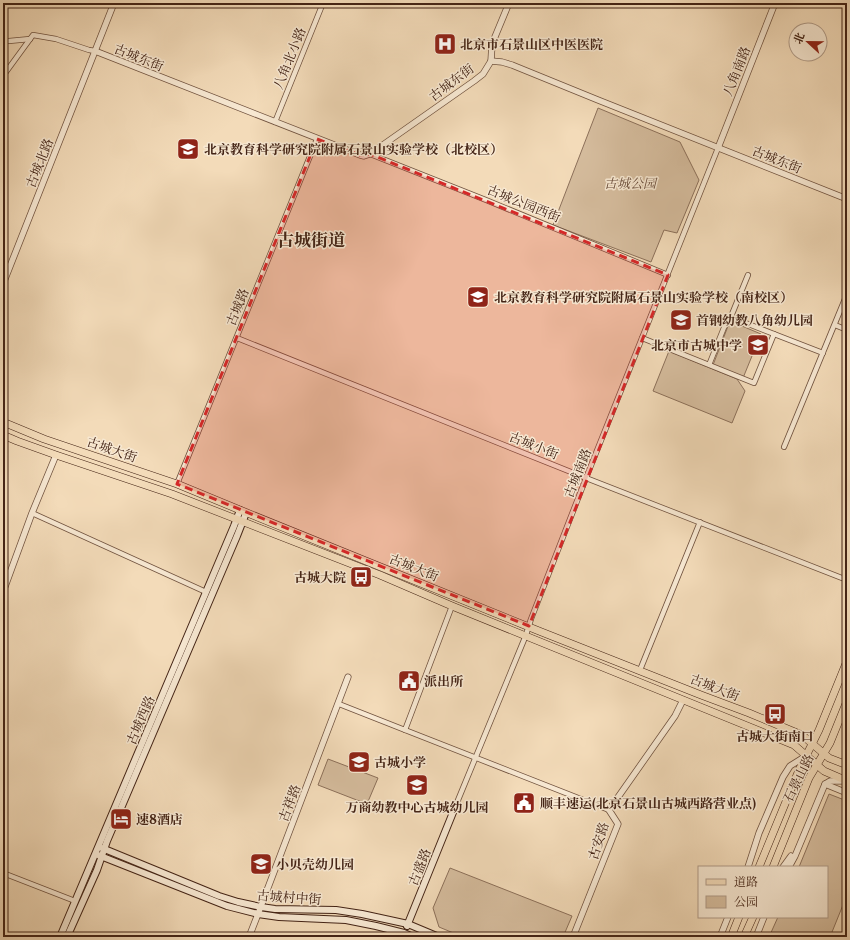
<svg xmlns="http://www.w3.org/2000/svg" width="850" height="940" viewBox="0 0 850 940" font-family="'Libre Caslon Text','Noto Serif SC',serif">
  <style>
    .green { fill: #d5bc9d; stroke: #8c705a }
    .lines { fill: none; stroke-linecap: round; stroke-linejoin: round }
    .minor-casing { stroke: #70523f; stroke-width: 6 }
    .tertiary-casing { stroke: #70523f; stroke-width: 7 }
    .secondary-casing { stroke: #442416; stroke-width: 8 }
    .primary-casing { stroke: #442416; stroke-width: 8 }
    .minor { stroke: #f7e8d2; stroke-width: 4.5 }
    .tertiary { stroke: #f7e8d2; stroke-width: 5.5 }
    .secondary { stroke: #f7e8d2; stroke-width: 6 }
    .primary { stroke: #f3dbb9; stroke-width: 7 }
    .marked { fill: #d62828; fill-opacity: 0.2; stroke: #d62828; stroke-width: 3; stroke-dasharray: 8 5; stroke-linejoin: round }
    .labels { text-anchor: middle; stroke-width: 3; stroke-linejoin: round; paint-order: stroke }
    .poi-label { font-size: 13px; font-weight: bold; fill: #442416; stroke: #f7e8d2; text-anchor: start }
    .street-label { font-size: 13px; fill: #442416; stroke: #f7e8d2 }
    .park-label { font-size: 13px; font-style: italic; fill: #684a38; stroke: #f7e8d2 }
    .district-label { font-size: 17px; font-weight: bold; fill: #442416; stroke: #f7e8d2 }
  </style>
  <rect width="100%" height="100%" fill="#f3dbb9"/>
  <filter id="stains"><feTurbulence type="fractalNoise" baseFrequency=".005" numOctaves="4"/><feColorMatrix values="0 0 0 0 .2 0 0 0 0 .09 0 0 0 0 .02 0 0 0 .5 -.17"/></filter>
  <radialGradient id="worn" r=".72"><stop offset=".6" stop-color="#630" stop-opacity="0"/><stop offset="1" stop-color="#630" stop-opacity=".3"/></radialGradient>
  <g class="green">
    <path d="M598,108L680,142L699,180L677,233L664,230L651,262L553,225Z"/>
    <path d="M730,321L761,334L743,378L713,365Z"/>
    <path d="M669,351L737,379L745,391L732,423L653,391Z"/>
    <path d="M328,759L378,778L367,804L318,785Z"/>
    <path d="M829,794L847,801V895L830,937H769L778,917H827V867H799Z"/>
    <path d="M450,868L572,916L563,937H463L439,927L433,908Z"/>
  </g>
  <g class="lines">
    <g class="minor-casing">
      <g id="minor">
        <path d="M3,41H9L30,39"/>
        <path d="M3,76L33,35L56,39L89,50L95,51"/>
        <path d="M275,122L323,3"/>
        <path d="M370,154L486,200L668,275"/>
        <path d="M730,319L748,275"/>
        <path d="M835,325L847,330"/>
        <path d="M774,334L823,353"/>
        <path d="M237,338L586,478L847,580"/>
        <path d="M642,338L754,383L774,334L733,318L727,320L709,365"/>
        <path d="M784,447L847,294"/>
        <path d="M177,484L317,139"/>
        <path d="M32,513L206,592"/>
        <path d="M640,670L700,522"/>
        <path d="M339,704L405,730L452,606"/>
        <path d="M405,730L609,810"/>
        <path d="M456,805L526,635L531,619L586,478L718,148"/>
        <path d="M3,873L75,901"/>
      </g>
    </g>
    <g class="tertiary-casing">
      <g id="tertiary">
        <path d="M95,51L360,155L364,156L370,154L474,81L483,74L491,61L492,44L509,3"/>
        <path d="M491,61L502,62L512,65L598,100L847,199"/>
        <path d="M718,148L775,3"/>
        <path d="M3,284L114,3"/>
        <path d="M3,592L32,513L56,455"/>
        <path d="M825,784L847,793"/>
        <path d="M748,867L759,833L783,777L790,766L806,756"/>
        <path d="M783,867L791,856"/>
        <path d="M789,867L795,856L825,784L830,781H845"/>
        <path d="M249,937L258,914L348,677"/>
        <path d="M573,937L618,824L609,810L675,716L683,700"/>
        <path d="M720,937L728,917"/>
        <path d="M756,937L764,917"/>
      </g>
    </g>
    <g class="secondary-casing">
      <g id="secondary">
        <path d="M102,848L219,896L238,902L261,907L275,909L336,910L362,914L408,924L439,937"/>
        <path d="M98,855L227,906L258,914L279,917L346,920L376,926L404,933L413,937"/>
        <path d="M407,926L456,805"/>
        <path d="M60,937L234,526L240,510"/>
        <path d="M67,937L97,870L107,841L237,536L246,513"/>
      </g>
    </g>
    <g class="primary-casing">
      <g id="primary">
        <path d="M3,422L44,439L177,484L240,510L539,631L701,695L749,713L802,735L829,758L847,765"/>
        <path d="M3,435L17,441L56,455L172,494L380,575L452,606L794,745L824,771L847,781"/>
        <path d="M759,867L799,770L819,730L847,661"/>
        <path d="M773,867L809,778L830,743L847,701"/>
        <path d="M731,937L739,917"/>
        <path d="M744,937L753,917"/>
      </g>
    </g>
    <use href="#minor" class="minor"/>
    <use href="#tertiary" class="tertiary"/>
    <use href="#secondary" class="secondary"/>
    <use href="#primary" class="primary"/>
  </g>
  <path class="marked" d="M317,139L360,155L370,154L668,275L529,626L177,484Z"/>
  <defs>
    <g id="hospital-square" transform="scale(1.15)"><rect x="-9" y="-9" width="18" height="18" rx="4" fill="#8f2418" stroke="#f7e8d2"/><path d="M-5-5h3v3.5h4V-5h3V5h-3V1.5h-4V5h-3Z" fill="#fff"/></g>
    <g id="school-square" transform="scale(1.15)"><rect x="-9" y="-9" width="18" height="18" rx="4" fill="#8f2418" stroke="#f7e8d2"/><path d="M0-5L7-2L0 1L-7-2ZM-4 1L0 2.5L4 1V4Q0 6-4 4Z" fill="#fff"/></g>
    <g id="bus-square" transform="scale(1.15)"><rect x="-9" y="-9" width="18" height="18" rx="4" fill="#8f2418" stroke="#f7e8d2"/><path d="M-5-6H5V4H4V6H2V4H-2V6H-4V4H-5ZM-3.5-4V0h7V-4ZM-3.5 1.2v1.5H-2V1.2ZM2 1.2v1.5H3.5V1.2Z" fill="#fff"/></g>
    <g id="civic-square" transform="scale(1.15)"><rect x="-9" y="-9" width="18" height="18" rx="4" fill="#8f2418" stroke="#f7e8d2"/><path d="M-.6-6.5H3V-4.5H.6V-3L4-1V1h2V6H-6V1h2V-1L-.6-3ZM-1.2 2.5V6h2.4V2.5Z" fill="#fff"/></g>
    <g id="hotel-square" transform="scale(1.15)"><rect x="-9" y="-9" width="18" height="18" rx="4" fill="#8f2418" stroke="#f7e8d2"/><path d="M-6-4.5h1.5V1H6V5H4.5V3h-9V5H-6ZM-4 0a1.8 1.8 0 1 1 3.6 0ZM.5 0V-2.5h3Q6-2.5 6 0Z" fill="#fff"/></g>
  </defs>
  <g fill-rule="evenodd">
    <use href="#hospital-square" x="445" y="44"/>
    <use href="#school-square" x="188" y="149"/>
    <use href="#school-square" x="478" y="297"/>
    <use href="#school-square" x="681" y="320"/>
    <use href="#school-square" x="758" y="345"/>
    <use href="#bus-square" x="361" y="577"/>
    <use href="#civic-square" x="409" y="681"/>
    <use href="#bus-square" x="775" y="714"/>
    <use href="#school-square" x="359" y="762"/>
    <use href="#school-square" x="417" y="785"/>
    <use href="#civic-square" x="524" y="803"/>
    <use href="#hotel-square" x="121" y="819"/>
    <use href="#school-square" x="261" y="864"/>
  </g>
  <g class="labels">
    <g class="poi-label">
      <text x="460" y="49">北京市石景山区中医医院</text>
      <text x="204" y="154">北京教育科学研究院附属石景山实验学校（北校区）</text>
      <text x="494" y="302">北京教育科学研究院附属石景山实验学校（南校区）</text>
      <text x="696" y="325">首钢幼教八角幼儿园</text>
      <text x="742" y="350" text-anchor="end">北京市古城中学</text>
      <text x="346" y="582" text-anchor="end">古城大院</text>
      <text x="424" y="686">派出所</text>
      <text x="775" y="741" text-anchor="middle">古城大街南口</text>
      <text x="374" y="767">古城小学</text>
      <text x="540" y="808">顺丰速运(北京石景山古城西路营业点)</text>
      <text x="417" y="812" text-anchor="middle">万商幼教中心古城幼儿园</text>
      <text x="136" y="824">速8酒店</text>
      <text x="276" y="869">小贝壳幼儿园</text>
    </g>
    <g class="street-label">
      <text transform="translate(139 57) rotate(22)" y="5">古城东街</text>
      <text transform="translate(289 58) rotate(-68)" y="5">八角北小路</text>
      <text transform="translate(736 71) rotate(-68)" y="5">八角南路</text>
      <text transform="translate(451 82) rotate(-37)" y="5">古城东街</text>
      <text transform="translate(777 159) rotate(22)" y="5">古城东街</text>
      <text transform="translate(39 163) rotate(-68)" y="5">古城北路</text>
      <text transform="translate(524 203) rotate(22)" y="5">古城公园西街</text>
      <text transform="translate(237 307) rotate(-68)" y="5">古城路</text>
      <text transform="translate(534 445) rotate(22)" y="5">古城小街</text>
      <text transform="translate(112 449) rotate(19)" y="5">古城大街</text>
      <text transform="translate(577 473) rotate(-68)" y="5">古城南路</text>
      <text transform="translate(414 567) rotate(22)" y="5">古城大街</text>
      <text transform="translate(715 687) rotate(21)" y="5">古城大街</text>
      <text transform="translate(140 720) rotate(-67)" y="5">古城西路</text>
      <text transform="translate(798 778) rotate(-64)" y="5">石景山路</text>
      <text transform="translate(289 803) rotate(-69)" y="5">古祥路</text>
      <text transform="translate(598 841) rotate(-72)" y="5">古安路</text>
      <text transform="translate(419 867) rotate(-68)" y="5">古盛路</text>
      <text transform="translate(289 897) rotate(4)" y="5">古城村中街</text>
    </g>
    <g class="park-label">
      <text x="630" y="188">古城公园</text>
    </g>
    <g class="district-label">
      <text x="311" y="246">古城街道</text>
    </g>
  </g>
  <rect width="850" height="940" fill="none" stroke="#f3dbb9" stroke-width="16"/>
  <rect x="4" y="4" width="842" height="932" fill="none" stroke="#442416" stroke-width="2"/>
  <rect x="8" y="8" width="834" height="924" fill="none" stroke="#442416"/>
  <rect x="698" y="866" width="130" height="52" fill="#f7e8d2" stroke="#af9a87"/>
  <rect x="706" y="879" width="20" height="6" fill="#f3dbb9" stroke="#af9a87"/>
  <text x="734" y="886" font-size="12" fill="#442416">道路</text>
  <rect x="706" y="896" width="20" height="12" fill="#d5bc9d" stroke="#af9a87"/>
  <text x="734" y="906" font-size="12" fill="#442416">公园</text>
  <g transform="translate(808 42) rotate(292)"><circle r="19" fill="#f7e8d2" stroke="#af9a87"/>
  <path d="M0-3L7 15L0 10L-7 15Z" fill="#8f2418"/>
  <text y="-6" font-size="11" font-weight="bold" text-anchor="middle" fill="#442416">北</text>
  </g>
  <rect width="100%" height="100%" filter="url(#stains)"/>
  <rect width="100%" height="100%" fill="url(#worn)"/>
</svg>
